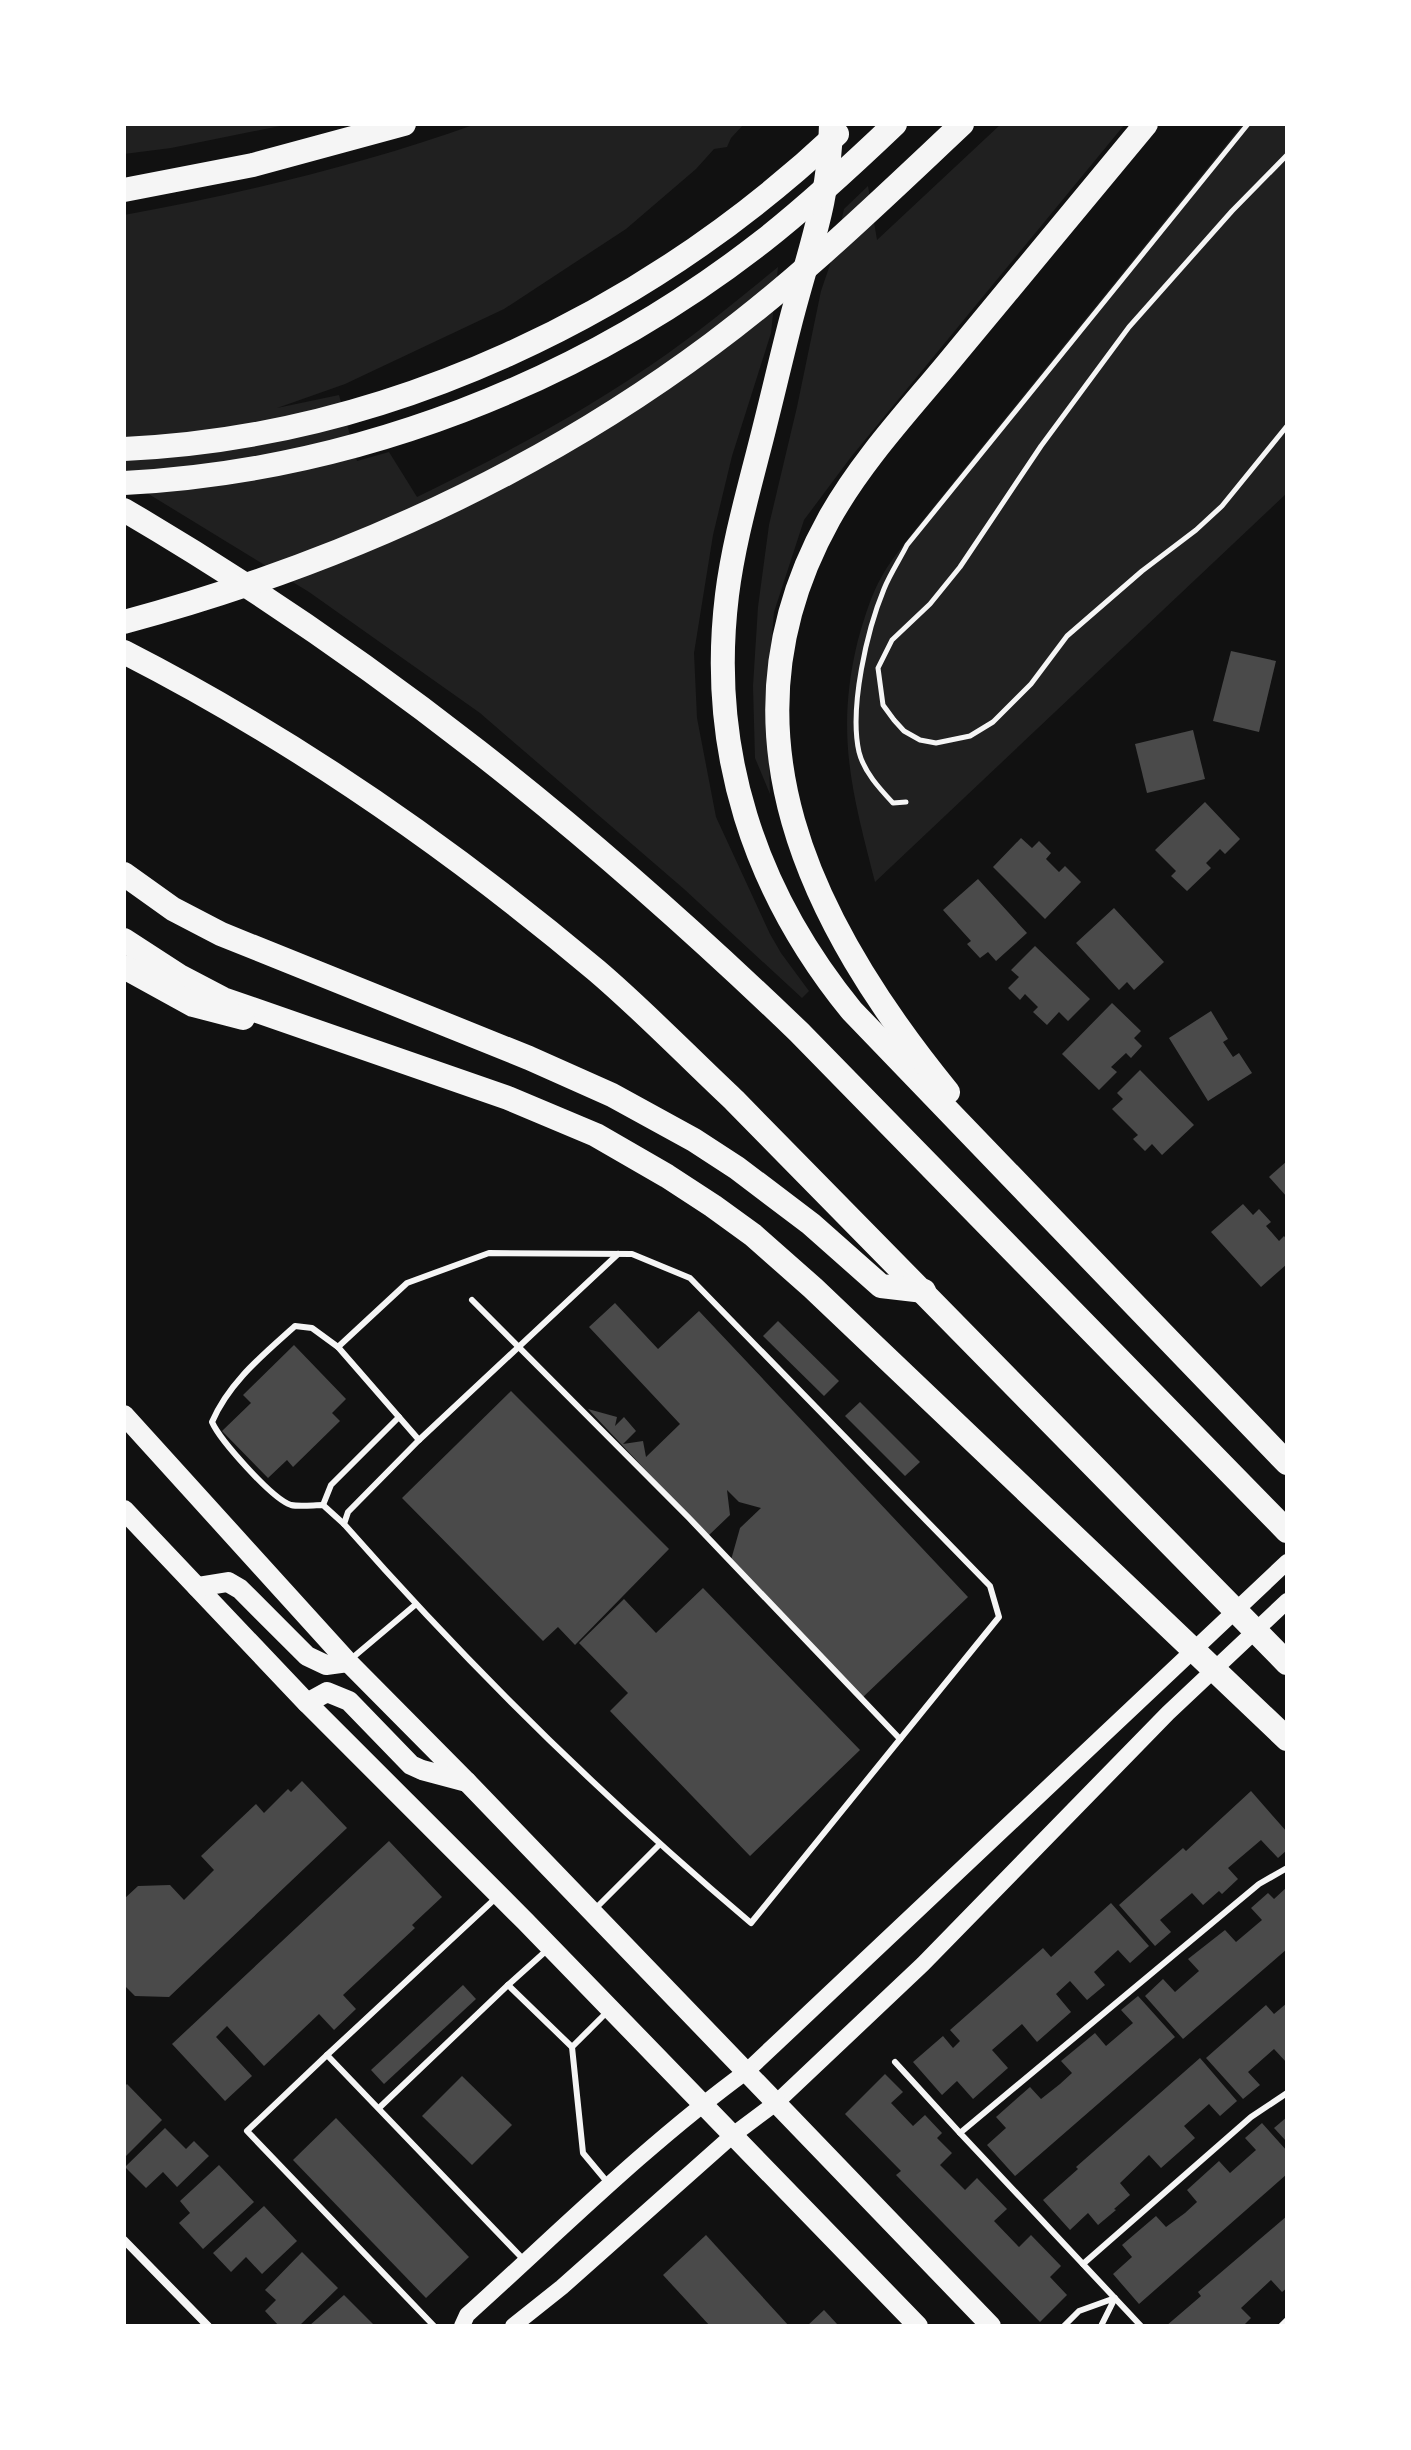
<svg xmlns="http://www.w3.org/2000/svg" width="1411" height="2450" viewBox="0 0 1411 2450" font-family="Jost,sans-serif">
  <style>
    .green { fill: #202020 }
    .building { fill: #4a4a4a }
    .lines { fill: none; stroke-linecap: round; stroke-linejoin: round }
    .path { stroke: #f5f5f5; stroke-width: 5 }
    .service { stroke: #f5f5f5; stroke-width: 6 }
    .minor { stroke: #f5f5f5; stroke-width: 8 }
    .secondary { stroke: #f5f5f5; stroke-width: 16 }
    .primary { stroke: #f5f5f5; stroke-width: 20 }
    .motorway { stroke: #f5f5f5; stroke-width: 24 }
  </style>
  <rect width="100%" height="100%" fill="#111"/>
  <g class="green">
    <path d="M124,124H290L171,148L124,154Z"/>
    <path d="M476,124H744L731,138L727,147L714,149L696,169L626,229L504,309L345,384L277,408L339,395L357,461L389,452L417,497C503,455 588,410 667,354C705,327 741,297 778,267L771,333L732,456L713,535L694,653L697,718L716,817L770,934L781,953L809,991L802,998L684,889L480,713L309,592L124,479V215C243,193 362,165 476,124Z"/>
    <path d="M1001,124H1125L851,457L804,520L774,612L767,691L770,794L755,758L753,686L758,607L769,525L797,407L821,291L834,253L844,209L868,186L877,240Z"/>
    <path d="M1243,124H1287V493L875,882C852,792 835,733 858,640C864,619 871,595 882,576C891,560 903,546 914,531Z"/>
  </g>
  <g class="building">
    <path d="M1231,651L1276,661L1259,732L1213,721Z"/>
    <path d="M1193,730L1205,779L1147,793L1135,744Z"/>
    <path d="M1205,802L1240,839L1225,854L1220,849L1206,863L1211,868L1187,891L1171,876L1176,871L1155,850Z"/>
    <path d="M1021,838L1032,848L1039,841L1051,853L1046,859L1059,872L1065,866L1081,882L1045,919L993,867Z"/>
    <path d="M978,879L1027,933L996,961L988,952L980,958L967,944L971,941L943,910Z"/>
    <path d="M1114,908L1164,962L1134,990L1127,982L1119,990L1076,943Z"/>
    <path d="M1035,946L1090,999L1068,1021L1059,1012L1047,1025L1033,1012L1038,1007L1025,994L1020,1000L1008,988L1019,977L1011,970Z"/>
    <path d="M1112,1003L1141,1031L1134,1038L1142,1046L1131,1058L1126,1053L1111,1067L1117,1072L1099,1090L1062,1054Z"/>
    <path d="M1211,1011L1228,1039L1223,1042L1233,1057L1239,1053L1252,1073L1208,1101L1169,1038Z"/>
    <path d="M1140,1070L1194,1125L1162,1155L1152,1144L1145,1151L1133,1139L1138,1135L1112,1109L1123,1099L1117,1093Z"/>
    <path d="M1287,1161V1197L1269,1177Z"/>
    <path d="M1243,1204L1253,1215L1259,1209L1271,1222L1266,1226L1279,1241L1284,1236L1287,1240V1264L1261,1287L1211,1232Z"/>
    <path d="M615,1303L658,1349L699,1311L968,1597L862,1698L731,1560L740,1528L761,1508L739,1502L727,1490L730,1515L708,1536L588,1409L617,1417L615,1426L624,1417L636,1431L623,1444L643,1441L646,1457L680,1424L589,1327Z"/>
    <path d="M778,1321L839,1381L824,1396L763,1336Z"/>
    <path d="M294,1345L346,1399L332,1413L340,1421L293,1467L287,1460L268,1478L222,1431L251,1403L243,1395Z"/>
    <path d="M511,1391L669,1549L575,1645L558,1627L543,1641L402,1498Z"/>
    <path d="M860,1402L920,1462L905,1476L845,1416Z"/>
    <path d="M703,1588L860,1750L750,1856L610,1711L628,1693L579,1643L624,1599L656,1633Z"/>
    <path d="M302,1781L347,1828L169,1997L135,1996L124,1985V1899L138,1886L170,1885L184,1900L214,1870L201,1856L256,1804L264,1813L288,1789L291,1792Z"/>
    <path d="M1251,1791L1287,1832V1850L1278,1858L1261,1840L1228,1868L1238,1879L1222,1894L1219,1891L1203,1905L1192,1893L1160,1920L1171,1932L1155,1946L1119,1905L1183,1848L1186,1851Z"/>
    <path d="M389,1841L442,1897L412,1925L415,1928L343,1995L356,2009L334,2030L319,2014L264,2066L227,2026L216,2037L252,2076L225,2101L172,2044Z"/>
    <path d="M1287,1887V1949L1183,2039L1145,1996L1163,1979L1175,1992L1199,1971L1188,1959L1225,1930L1236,1942L1262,1920L1251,1908L1268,1893L1274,1899Z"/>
    <path d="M1111,1903L1149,1946L1130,1963L1118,1950L1094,1972L1105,1985L1087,2000L1070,1981L1056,1994L1071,2012L1037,2042L1022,2024L992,2050L1008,2068L973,2099L957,2081L942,2095L913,2062L943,2036L953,2048L960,2041L950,2030L1043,1948L1051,1957Z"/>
    <path d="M463,1985L476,1999L384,2084L371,2070Z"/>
    <path d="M1138,1996L1175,2037L1015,2176L987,2145L1006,2128L996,2117L1030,2087L1041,2099L1060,2084L1072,2073L1061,2061L1095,2033L1106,2046L1133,2023L1121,2010Z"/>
    <path d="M1287,2003V2063L1274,2049L1248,2072L1260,2085L1243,2099L1206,2058L1266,2005L1274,2014Z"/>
    <path d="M1200,2058L1237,2101L1220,2116L1209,2104L1184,2126L1195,2138L1161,2168L1149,2155L1120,2183L1130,2195L1114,2209L1116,2210L1098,2225L1088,2213L1070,2230L1043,2200L1078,2169L1076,2167Z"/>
    <path d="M885,2074L903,2092L891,2103L913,2126L925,2115L942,2133L937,2138L952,2153L940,2165L965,2190L977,2178L1007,2209L994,2221L1019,2247L1031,2235L1061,2266L1050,2277L1067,2295L1040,2322L896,2175L901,2171L845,2114Z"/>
    <path d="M462,2076L512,2125L472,2165L422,2116Z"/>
    <path d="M127,2084L162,2120L124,2158V2087Z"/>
    <path d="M1287,2117V2142L1274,2128Z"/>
    <path d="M336,2118L469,2257L426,2298L293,2160Z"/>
    <path d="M1262,2123L1287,2151V2174L1139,2304L1113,2274L1132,2257L1122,2245L1156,2216L1166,2227L1185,2213L1197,2202L1187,2190L1219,2161L1230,2173L1256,2150L1245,2138Z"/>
    <path d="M165,2128L186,2149L194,2141L209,2156L177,2187L163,2172L146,2188L125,2167Z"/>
    <path d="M219,2165L254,2202L203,2249L179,2223L190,2213L180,2201Z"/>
    <path d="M264,2206L297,2241L262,2274L246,2257L231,2272L213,2253Z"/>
    <path d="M1287,2216V2288L1282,2292L1271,2280L1241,2308L1251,2318L1243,2326H1166L1201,2296L1198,2292Z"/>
    <path d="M706,2235L789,2326H710L663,2275Z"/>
    <path d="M302,2252L338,2288L299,2326H279L265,2311L276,2300L265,2290Z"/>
    <path d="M344,2295L375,2326H309Z"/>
    <path d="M824,2310L838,2325L807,2326Z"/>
  </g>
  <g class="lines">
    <g class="path">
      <path d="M1287,155L1232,211L1129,327L1041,446L960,567L930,604L892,640L878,668L883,705L894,720L904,731L920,740L936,743L970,736L993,722L1031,684L1067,636L1142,571L1196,530L1222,506L1287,426"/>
      <path d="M906,802L893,803C880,789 864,772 859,752C849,708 867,630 884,589C890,574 900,559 907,545L1248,124"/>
    </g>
    <g class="service">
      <path d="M489,1253L632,1254L690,1278L990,1586L999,1617L751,1923C608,1802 468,1665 344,1524L348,1512L419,1440L338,1347L407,1283Z"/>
      <path d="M472,1300L689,1518L900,1739"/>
      <path d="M338,1347L312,1328L295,1326C263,1355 229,1382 212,1422C220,1440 272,1499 291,1505C300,1507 314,1505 323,1505L344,1524"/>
      <path d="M419,1440L618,1254"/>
      <path d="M323,1505L331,1485L399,1417"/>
      <path d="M351,1659L415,1605"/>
      <path d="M595,1909L659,1845"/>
      <path d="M508,1985L547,1950"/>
      <path d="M572,2047L607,2012"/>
      <path d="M327,2055L498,1896"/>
      <path d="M895,2062L960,2133"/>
      <path d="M379,2108L508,1985L572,2047L583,2153L608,2183"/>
      <path d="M1083,2264L1251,2117L1287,2093"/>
      <path d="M434,2326L247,2131L327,2055L523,2259"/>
      <path d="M1064,2326L1079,2311L1115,2298L1101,2326"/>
      <path d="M1141,2326L960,2133L1259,1884L1287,1868"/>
      <path d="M1281,2326L1287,2320"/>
    </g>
    <path class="minor" d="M124,2240L208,2326"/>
    <g class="secondary">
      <path d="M462,2326L467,2315C558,2233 647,2144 747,2071L1287,1562"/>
      <path d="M513,2326L562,2287L733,2135L777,2102L923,1964L1168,1713L1287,1601"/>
    </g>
    <g class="primary">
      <path d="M124,1415L348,1662L467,1782L991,2326"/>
      <path d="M124,1510L307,1703L525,1921L918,2326"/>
      <path d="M197,1587L228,1582L240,1589L307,1656L326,1665L348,1662"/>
      <path d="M307,1703L327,1692L349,1701L411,1765L422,1770L467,1782"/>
    </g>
    <g class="motorway">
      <path d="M831,124C830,200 808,253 790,324C779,367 769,411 758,453C746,500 733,547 727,595C708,750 754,891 852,1011L1287,1463"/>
      <path d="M124,190L253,165L404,124"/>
      <path d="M124,449C389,437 645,314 837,134"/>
      <path d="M124,483C355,471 581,383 763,241C809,205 852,165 895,124"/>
      <path d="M124,510C375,657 590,831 799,1032L1287,1531"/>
      <path d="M124,622C336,565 535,476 712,344C801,278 881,200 962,124"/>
      <path d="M124,652C294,739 451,848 597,971C645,1012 688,1057 734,1100L1287,1663"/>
      <path d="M124,874L173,909L221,934L529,1058L612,1095L694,1140L737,1168L811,1224L881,1286L924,1291"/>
      <path d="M124,940L181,977L223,999L508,1098L596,1135L667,1176L713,1206L753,1235L813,1288L1287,1739"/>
      <path d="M124,967L193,1005L243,1018"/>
      <path d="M948,1092C811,924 712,729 829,519C863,458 913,406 957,352C1020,276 1083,200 1146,124"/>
    </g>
  </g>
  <rect width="1411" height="2450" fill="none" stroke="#ffffff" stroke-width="252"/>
</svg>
